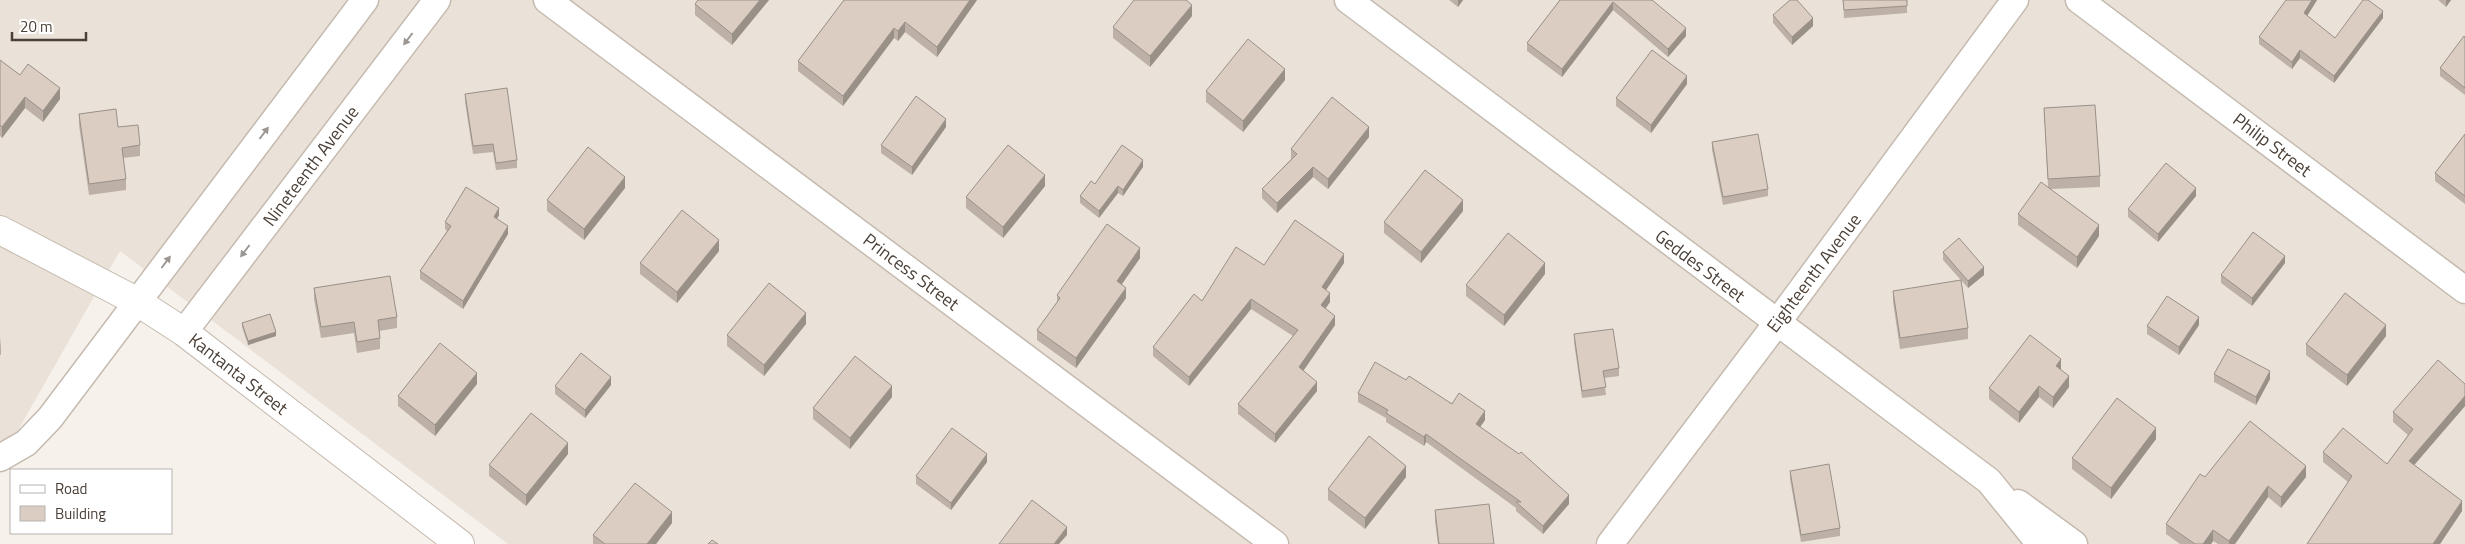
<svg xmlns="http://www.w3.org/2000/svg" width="2465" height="544" viewBox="0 0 2465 544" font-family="'Titillium Web',sans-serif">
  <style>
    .residential { fill: #eae2d8 }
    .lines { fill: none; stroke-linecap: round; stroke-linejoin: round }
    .minor-casing { stroke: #c5baaf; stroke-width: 29 }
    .tertiary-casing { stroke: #c5baaf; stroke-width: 30 }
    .minor { stroke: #fff; stroke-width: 26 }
    .tertiary { stroke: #fff; stroke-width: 28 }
    .wall { fill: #bcb0a7 }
    .shaded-wall { fill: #999088 }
    .building { fill: #dbcdc2; stroke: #999088 }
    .oneway { fill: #9c9692 }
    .labels { text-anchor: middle; stroke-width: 5; stroke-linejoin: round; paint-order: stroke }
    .street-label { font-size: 18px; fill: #4b4038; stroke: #fff }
  </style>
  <rect width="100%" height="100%" fill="#f6f1eb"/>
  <path class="residential" d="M0,0H2465V544H508L120,251L0,462Z"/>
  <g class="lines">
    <g class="minor-casing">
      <g id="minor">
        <path d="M547,0L1275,544"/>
        <path d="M1348,0L1989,481L2040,544"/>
        <path d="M2079,0L2465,290"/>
        <path d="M184,332L437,0"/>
        <path d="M0,458L26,443L50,418L365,0"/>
        <path d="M2018,503L2074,544"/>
        <path d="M1610,544L1777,323L2015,0"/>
      </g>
    </g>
    <g class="tertiary-casing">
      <path id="tertiary" d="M0,230L136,301L184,332L460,544"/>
    </g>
    <use href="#minor" class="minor"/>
    <use href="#tertiary" class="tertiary"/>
  </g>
  <g class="wall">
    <path d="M769,0L732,45L695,15V4Z"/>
    <path d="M844,0H977L937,57L905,32L898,41L894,38L843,106L798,71V61Z"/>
    <path d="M1449,0H1463L1458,7Z"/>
    <path d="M1560,0H1652L1686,36L1668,57L1613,10L1562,77L1527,51V43Z"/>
    <path d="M1843,0H1907V13L1844,18Z"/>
    <path d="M2286,0H2317L2307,16L2335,38L2383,18L2334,83L2300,58L2292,69L2259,44V37Z"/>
    <path d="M2438,0H2451L2446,7Z"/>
    <path d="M1773,15L1813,26L1792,45L1773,23Z"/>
    <path d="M1192,16L1150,67L1113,38V27Z"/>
    <path d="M2465,37V95L2440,76V68Z"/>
    <path d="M0,60L20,75L60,99L43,122L25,108L2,138L0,136Z"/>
    <path d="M1285,80L1243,132L1206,102V91Z"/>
    <path d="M1687,84L1651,133L1616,106V98Z"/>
    <path d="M465,94L517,160V168L496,170L493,152L473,154L465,102Z"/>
    <path d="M2044,108L2100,176V187L2051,189L2099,236L2077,268L2018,225V214L2048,187Z"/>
    <path d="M79,114L118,127L140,145V156L123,158L126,179V190L89,195L79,125Z"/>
    <path d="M946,127L912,175L881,153V145Z"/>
    <path d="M2465,134V204L2435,181V173Z"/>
    <path d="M1369,137L1328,189L1313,177L1277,213L1262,198V189L1291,159V149Z"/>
    <path d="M1712,142L1768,189V196L1723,205L1712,150Z"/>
    <path d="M1143,167L1123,196L1118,193L1099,218L1080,203V196L1095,184Z"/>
    <path d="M1045,186L1003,238L966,208V197Z"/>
    <path d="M625,188L584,240L547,211V200Z"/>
    <path d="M2196,196L2158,242L2128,217V209Z"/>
    <path d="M1463,211L1421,263L1384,233V222Z"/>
    <path d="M499,215L497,219L508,234L463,309L420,279V271L447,231L445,229V222Z"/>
    <path d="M719,251L677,303L640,274V263Z"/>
    <path d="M1943,252L1984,275L1968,288L1943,260Z"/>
    <path d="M1140,258L1122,284L1126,298L1076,368L1037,340V330L1057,303V295Z"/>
    <path d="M1344,263L1326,290L1330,302L1325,309L1335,325L1303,371L1317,391L1275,443L1238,414V404L1293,336L1251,309L1189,386L1153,356V347L1202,301Z"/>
    <path d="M2285,263L2252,306L2221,283V275Z"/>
    <path d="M1545,274L1504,326L1466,296V285Z"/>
    <path d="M314,288L397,317V328L379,331L380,338V349L357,353L354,333L321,338L314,299Z"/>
    <path d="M1893,291L1968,328V339L1900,349L1893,302Z"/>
    <path d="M242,323L276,336L248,345L242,327Z"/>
    <path d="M806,324L764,376L727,346V335Z"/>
    <path d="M2199,325L2179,355L2147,334V326Z"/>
    <path d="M1574,334L1619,368V376L1604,378L1606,395L1582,398L1574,342Z"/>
    <path d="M2386,336L2347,386L2306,355V344Z"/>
    <path d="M0,337L1,347V355H0Z"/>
    <path d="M2061,370L2069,387L2053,408L2039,397L2019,423L1989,399V388Z"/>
    <path d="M2214,374L2270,379L2256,405L2214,382Z"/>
    <path d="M1406,380L1485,420L1480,427L1569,504L1543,534L1516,511V508L1426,442L1424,446L1386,422V418L1358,402V393Z"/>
    <path d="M477,384L435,436L398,406V396Z"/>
    <path d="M611,385L585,418L555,394V386Z"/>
    <path d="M892,397L850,449L813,419V408Z"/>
    <path d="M2465,406L2414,465L2462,511L2440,544H2307L2348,482L2323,462V452L2387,464L2408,435L2393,422V412Z"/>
    <path d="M2156,439L2111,499L2072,469V458Z"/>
    <path d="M568,454L526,506L489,476V465Z"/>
    <path d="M987,462L951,510L916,484V476Z"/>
    <path d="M1790,471L1840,528V536L1801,542L1790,479Z"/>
    <path d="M1406,477L1365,529L1328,500V489Z"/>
    <path d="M2205,477H2306L2281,508L2268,497L2235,544H2218L2213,541L2211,544H2180L2166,534V524Z"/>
    <path d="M1435,510L1494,544H1438L1435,521Z"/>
    <path d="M672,523L656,544H593V535Z"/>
  </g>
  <g class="shaded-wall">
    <path d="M760,0H769L732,45V34Z"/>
    <path d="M970,0H977L937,57V47Z"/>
    <path d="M1458,0H1463L1458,7Z"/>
    <path d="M2312,0H2317L2304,21V13Z"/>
    <path d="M2446,0H2451L2446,7Z"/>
    <path d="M1613,2V10L1562,77V69Z"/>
    <path d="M1192,5V16L1150,67V56Z"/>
    <path d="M2383,11V18L2334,83V76Z"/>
    <path d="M1813,18V26L1792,45V37Z"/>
    <path d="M905,22V32L898,41V31Z"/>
    <path d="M894,28V38L843,106V96Z"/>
    <path d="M1686,28V36L1668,57V49Z"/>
    <path d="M2300,50V58L2292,69V62Z"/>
    <path d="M1285,69V80L1243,132V121Z"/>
    <path d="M1687,76V84L1651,133V125Z"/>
    <path d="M60,88V99L43,122V111Z"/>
    <path d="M25,97V108L2,138V127Z"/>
    <path d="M946,119V127L912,175V167Z"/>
    <path d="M1369,127V137L1328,189V179Z"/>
    <path d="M1143,160V167L1123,196V190Z"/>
    <path d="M1313,167V177L1277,213V203Z"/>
    <path d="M1045,175V186L1003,238V227Z"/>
    <path d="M625,177V188L584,240V229Z"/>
    <path d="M1118,186V193L1099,218V211Z"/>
    <path d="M2196,188V196L2158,242V234Z"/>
    <path d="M1463,200V211L1421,263V252Z"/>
    <path d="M499,208V215L494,225V217Z"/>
    <path d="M2099,225V236L2077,268V257Z"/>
    <path d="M508,226V234L463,309V301Z"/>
    <path d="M719,240V251L677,303V292Z"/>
    <path d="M1140,248V258L1117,291V281Z"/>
    <path d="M1344,254V263L1322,296V287Z"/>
    <path d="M2285,256V263L2252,306V298Z"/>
    <path d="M1545,263V274L1504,326V315Z"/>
    <path d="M1984,267V275L1968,288V281Z"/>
    <path d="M1126,288V298L1076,368V358Z"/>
    <path d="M1330,293V302L1321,315V305Z"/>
    <path d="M1251,299V309L1189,386V377Z"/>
    <path d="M806,313V324L764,376V365Z"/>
    <path d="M1335,316V325L1299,377V367Z"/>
    <path d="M2199,317V325L2179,355V347Z"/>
    <path d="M2386,325V336L2347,386V375Z"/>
    <path d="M276,332V336L248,345V341Z"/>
    <path d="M2061,359V370L2056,366Z"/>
    <path d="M2270,371V379L2256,405V397Z"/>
    <path d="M477,373V384L435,436V425Z"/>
    <path d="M2069,376V387L2053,408V397Z"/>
    <path d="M611,377V385L585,418V410Z"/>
    <path d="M1317,382V391L1275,443V434Z"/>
    <path d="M892,386V397L850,449V438Z"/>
    <path d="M2039,386V397L2019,423V412Z"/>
    <path d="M2465,396V406L2409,471V461Z"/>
    <path d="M1485,411V420L1476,433V424Z"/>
    <path d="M2156,428V439L2111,499V488Z"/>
    <path d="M1426,434V442L1424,446V437Z"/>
    <path d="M568,443V454L526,506V495Z"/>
    <path d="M987,454V462L951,510V503Z"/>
    <path d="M1406,466V477L1365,529V518Z"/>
    <path d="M2306,466V477L2281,508V497Z"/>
    <path d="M2268,486V497L2235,544H2229V541Z"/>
    <path d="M1569,495V504L1543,534V526Z"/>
    <path d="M2462,501V511L2440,544H2433Z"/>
    <path d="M672,512V523L656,544H647Z"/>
    <path d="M1067,527V535L1059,544H1054Z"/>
    <path d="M2213,530V541L2211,544H2203Z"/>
  </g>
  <g class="building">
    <path d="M698,0H760L732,34L695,4Z"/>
    <path d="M844,0H970L937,47L905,22L898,31L894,28L843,96L798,61Z"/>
    <path d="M1134,0H1186L1192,5L1150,56L1113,27Z"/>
    <path d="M1560,0H1652L1686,28L1668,49L1613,2L1562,69L1527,43Z"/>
    <path d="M1790,0H1797L1813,18L1792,37L1773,15Z"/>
    <path d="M1843,0H1907V6L1844,10Z"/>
    <path d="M2286,0H2312L2304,13L2335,38L2363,0H2368L2383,11L2334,76L2300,50L2292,62L2259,37Z"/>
    <path d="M2464,36L2465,37V88L2440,68Z"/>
    <path d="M1248,39L1285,69L1243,121L1206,91Z"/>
    <path d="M1652,50L1687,76L1651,125L1616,98Z"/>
    <path d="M0,60L20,75L28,64L60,88L43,111L25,97L2,127L0,125Z"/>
    <path d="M507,88L517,160L496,163L493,144L473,146L465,94Z"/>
    <path d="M916,96L946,119L912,167L881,145Z"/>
    <path d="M1332,97L1369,127L1328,179L1313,167L1277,203L1262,189L1297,154L1291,149Z"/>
    <path d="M2095,105L2100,176L2048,179L2044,108Z"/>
    <path d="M116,109L118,127L138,125L140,145L122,148L126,179L89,184L79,114Z"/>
    <path d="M1758,134L1768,189L1723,197L1712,142Z"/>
    <path d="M2465,134V196L2435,173Z"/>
    <path d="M1008,145L1045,175L1003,227L966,197Z"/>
    <path d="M1122,145L1143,160L1123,190L1118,186L1099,211L1080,196L1091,181L1095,184Z"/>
    <path d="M588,147L625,177L584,229L547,200Z"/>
    <path d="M2166,163L2196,188L2158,234L2128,209Z"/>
    <path d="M1425,170L1463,200L1421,252L1384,222Z"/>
    <path d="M2041,182L2099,225L2077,257L2018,214Z"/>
    <path d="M466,187L499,208L494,217L508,226L463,301L420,271L451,226L445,222Z"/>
    <path d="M682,210L719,240L677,292L640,263Z"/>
    <path d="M1295,220L1344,254L1322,287L1330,293L1321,305L1335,316L1299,367L1317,382L1275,434L1238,404L1298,330L1251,299L1189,377L1153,347L1194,294L1202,301L1236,247L1264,265Z"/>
    <path d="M1107,224L1140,248L1117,281L1126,288L1076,358L1037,330L1060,298L1057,295Z"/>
    <path d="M2253,232L2285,256L2252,298L2221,275Z"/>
    <path d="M1508,233L1545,263L1504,315L1466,285Z"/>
    <path d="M1959,238L1984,267L1968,281L1943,252Z"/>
    <path d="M390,276L397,317L378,320L380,338L357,342L354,322L321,327L314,288Z"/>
    <path d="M1961,280L1968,328L1900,338L1893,291Z"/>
    <path d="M769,283L806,313L764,365L727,335Z"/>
    <path d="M2345,293L2386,325L2347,375L2306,344Z"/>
    <path d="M2167,296L2199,317L2179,347L2147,326Z"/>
    <path d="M270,314L276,332L248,341L242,323Z"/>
    <path d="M1613,329L1619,368L1603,371L1606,387L1582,391L1574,334Z"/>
    <path d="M2030,335L2061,359L2056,366L2069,376L2053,397L2039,386L2019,412L1989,388Z"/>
    <path d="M440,343L477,373L435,425L398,396Z"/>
    <path d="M2228,349L2270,371L2256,397L2214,374Z"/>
    <path d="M581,353L611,377L585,410L555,386Z"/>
    <path d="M855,356L892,386L850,438L813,408Z"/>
    <path d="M2438,360L2465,384V396L2409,461L2462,501L2433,544H2307L2352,476L2323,452L2343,428L2387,464L2413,429L2393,412Z"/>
    <path d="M1375,362L1406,380L1409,376L1452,404L1459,393L1485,411L1476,424L1519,454L1521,452L1569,495L1543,526L1516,502H1521L1426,434L1424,437L1386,413L1388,410L1358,393Z"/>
    <path d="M2117,398L2156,428L2111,488L2072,458Z"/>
    <path d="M531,413L568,443L526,495L489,465Z"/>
    <path d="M2250,421L2306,466L2281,497L2268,486L2229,541L2213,530L2203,544H2195L2166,524L2200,474L2205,477Z"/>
    <path d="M952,428L987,454L951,503L916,476Z"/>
    <path d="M1369,436L1406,466L1365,518L1328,489Z"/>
    <path d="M1829,464L1840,528L1801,535L1790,471Z"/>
    <path d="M635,483L672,512L647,544H605L593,535Z"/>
    <path d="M1032,500L1067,527L1054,544H999Z"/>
    <path d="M1489,504L1494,544H1439L1435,510Z"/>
    <path d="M712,540L718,544H708Z"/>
  </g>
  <defs><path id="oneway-solid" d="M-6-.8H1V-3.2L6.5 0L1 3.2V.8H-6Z" transform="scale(1.25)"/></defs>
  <g class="oneway">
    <use href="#oneway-solid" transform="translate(408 39) rotate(127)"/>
    <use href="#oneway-solid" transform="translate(264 133) rotate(-53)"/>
    <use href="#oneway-solid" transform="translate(245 251) rotate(127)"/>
    <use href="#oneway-solid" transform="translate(166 262) rotate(-53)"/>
  </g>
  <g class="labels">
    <g class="street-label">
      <text transform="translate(2272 145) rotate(37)" y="6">Philip Street</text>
      <text transform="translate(311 166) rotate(-53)" y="6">Nineteenth Avenue</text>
      <text transform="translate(1700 266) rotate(37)" y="6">Geddes Street</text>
      <text transform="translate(911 272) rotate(37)" y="6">Princess Street</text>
      <text transform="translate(1814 273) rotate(-53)" y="6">Eighteenth Avenue</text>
      <text transform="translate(238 374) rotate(38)" y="6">Kantanta Street</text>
    </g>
  </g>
  <rect x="10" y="469" width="162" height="65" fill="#ffffff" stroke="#b7b3af"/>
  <rect x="20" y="485" width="25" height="8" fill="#ffffff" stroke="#b7b3af"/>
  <text x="55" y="494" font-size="15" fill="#4b4038">Road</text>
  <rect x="20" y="506" width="25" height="15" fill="#dbcdc2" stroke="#b7b3af"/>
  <text x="55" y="519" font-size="15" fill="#4b4038">Building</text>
  <path d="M12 32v8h74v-8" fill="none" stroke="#4b4038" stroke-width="2.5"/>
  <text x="20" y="32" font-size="15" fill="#4b4038" stroke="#ffffff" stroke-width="4" paint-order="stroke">20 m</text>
</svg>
